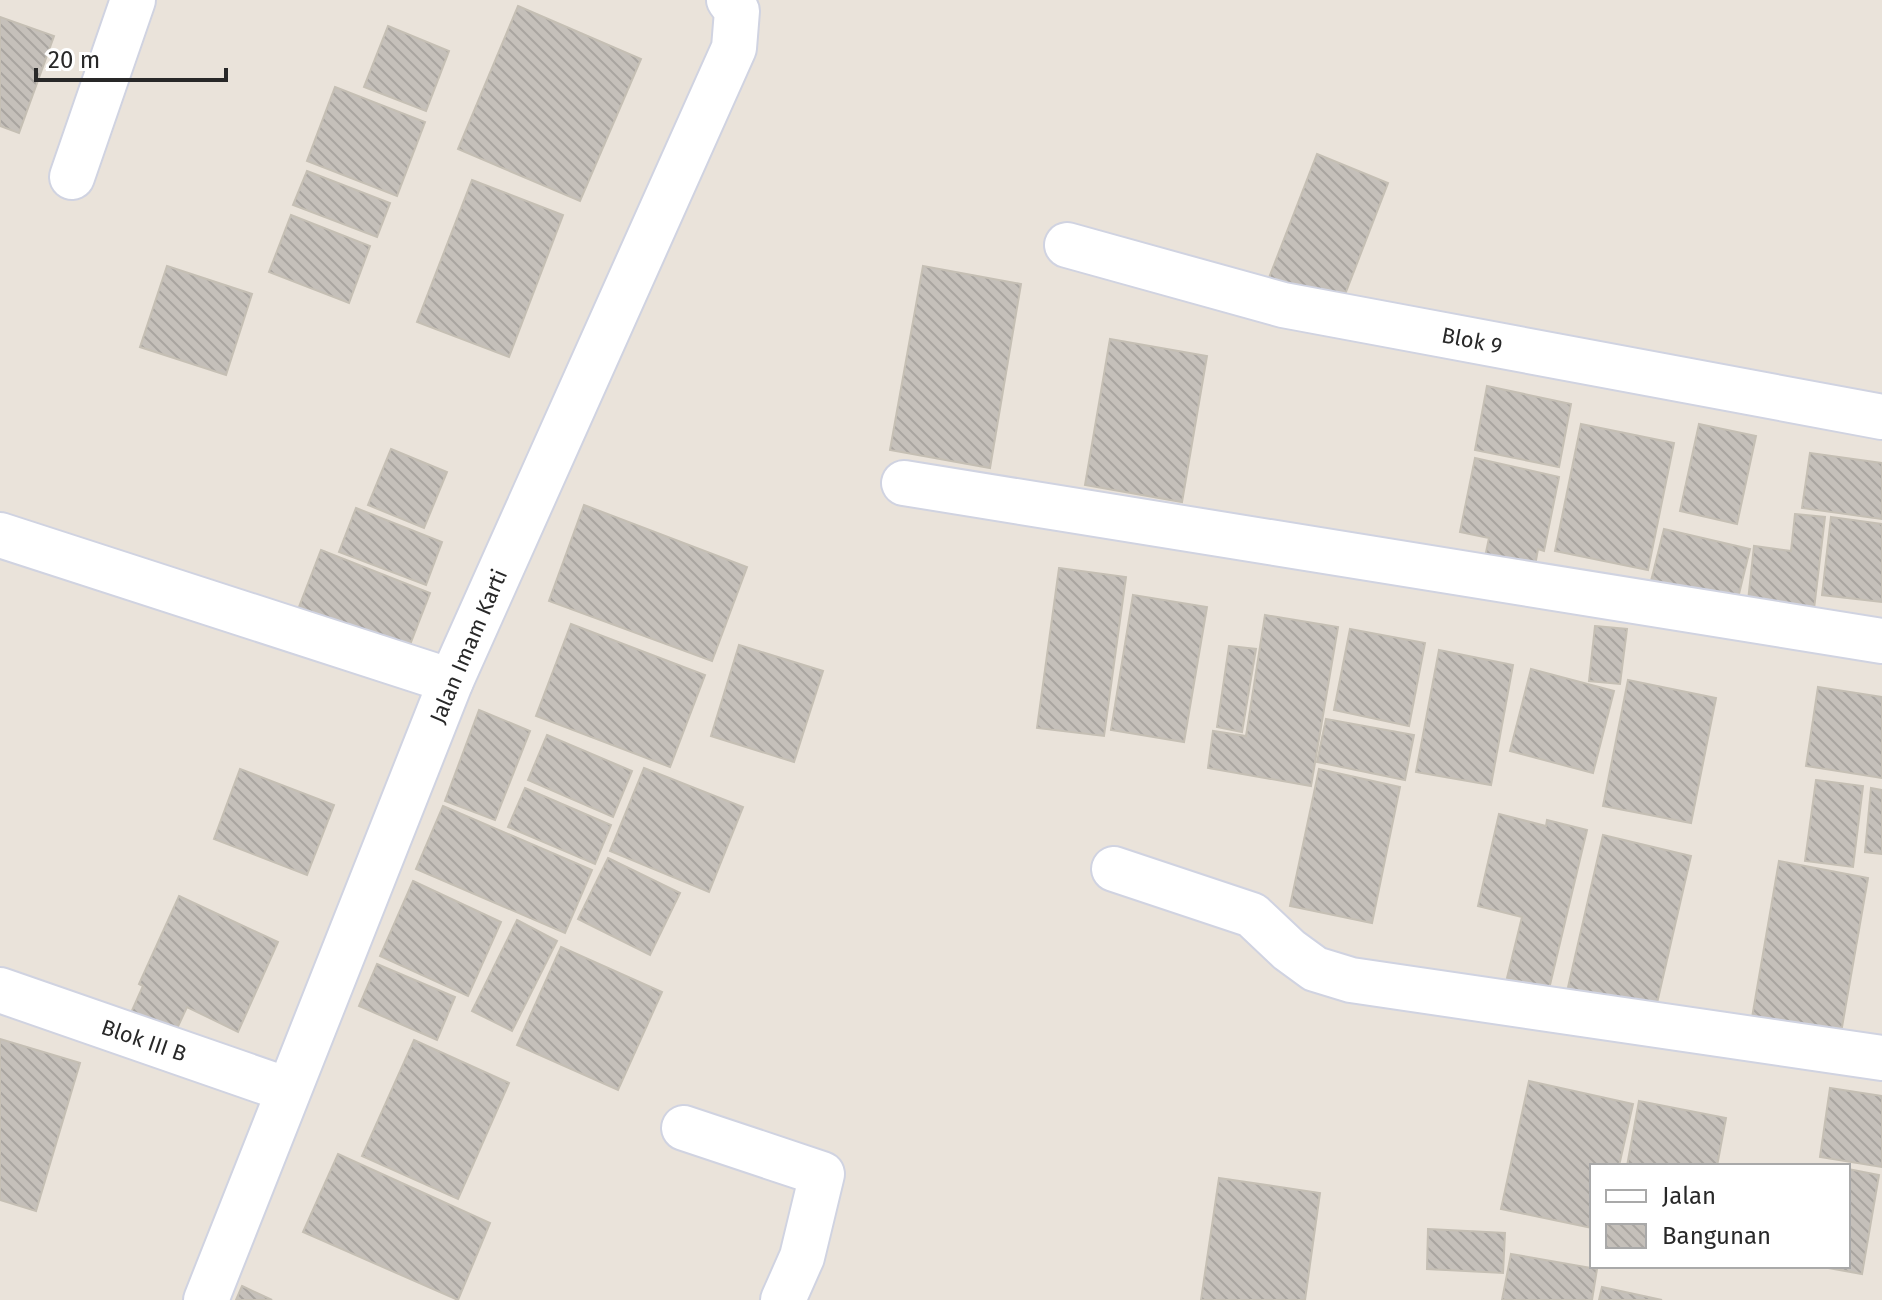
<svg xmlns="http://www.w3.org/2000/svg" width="1882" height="1300" viewBox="0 0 1882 1300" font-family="'Fira Sans',sans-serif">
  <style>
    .building { fill: url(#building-back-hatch); stroke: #c5bfb4; stroke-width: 2 }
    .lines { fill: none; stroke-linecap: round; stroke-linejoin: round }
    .minor-casing { stroke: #d0d3e1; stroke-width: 48 }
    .minor { stroke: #fff; stroke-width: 44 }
    .labels { text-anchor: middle; stroke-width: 7; stroke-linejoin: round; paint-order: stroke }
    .street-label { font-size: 22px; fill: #282828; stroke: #fff }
  </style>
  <defs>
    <pattern id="building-back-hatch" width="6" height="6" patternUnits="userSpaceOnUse" patternTransform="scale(2)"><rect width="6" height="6" fill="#c5c0ba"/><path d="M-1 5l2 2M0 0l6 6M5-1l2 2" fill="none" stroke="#a9a5a0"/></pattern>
  </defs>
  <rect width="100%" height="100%" fill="#eae3da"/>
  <g class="building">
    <path d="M518,6L641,59L580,201L458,149Z"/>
    <path d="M0,17L54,36L19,133L0,126Z"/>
    <path d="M388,26L449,51L426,111L364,87Z"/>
    <path d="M335,87L425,122L397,196L307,161Z"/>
    <path d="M1317,154L1388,183L1339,310L1267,283Z"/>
    <path d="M307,171L390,203L377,237L293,205Z"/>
    <path d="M472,180L563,215L509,357L417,322Z"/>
    <path d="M291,215L370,246L349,303L269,272Z"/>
    <path d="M167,266L252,294L226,375L140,347Z"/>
    <path d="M923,266L1021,284L990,468L890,450Z"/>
    <path d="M1110,339L1207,356L1182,502L1085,485Z"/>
    <path d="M1487,386L1571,404L1559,467L1475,450Z"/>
    <path d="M1581,424L1674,443L1648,570L1555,551Z"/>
    <path d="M1699,424L1756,436L1737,524L1680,511Z"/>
    <path d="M391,449L447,472L424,528L368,505Z"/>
    <path d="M1810,453L1882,463V519L1802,508Z"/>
    <path d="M1475,458L1559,477L1544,551L1538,549L1533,577L1483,567L1489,538L1460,532Z"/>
    <path d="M584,505L747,567L712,661L549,601Z"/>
    <path d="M356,508L442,542L426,585L339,552Z"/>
    <path d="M1795,514L1825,517L1814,609L1748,601L1754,546L1791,551Z"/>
    <path d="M1831,517L1882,524V602L1822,595Z"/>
    <path d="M1664,529L1750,549L1737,602L1651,581Z"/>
    <path d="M321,550L430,593L408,650L299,607Z"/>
    <path d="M1059,568L1126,577L1104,736L1037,728Z"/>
    <path d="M1133,595L1207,607L1184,742L1111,730Z"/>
    <path d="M1265,615L1338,627L1311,786L1208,768L1213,731L1246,736Z"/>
    <path d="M571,624L705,675L670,767L536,716Z"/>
    <path d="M1595,626L1627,629L1620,684L1589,681Z"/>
    <path d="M1350,629L1425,643L1409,726L1334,710Z"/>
    <path d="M739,645L823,671L794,762L711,736Z"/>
    <path d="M1229,646L1256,649L1242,732L1217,727Z"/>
    <path d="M1439,650L1513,665L1491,785L1416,772Z"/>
    <path d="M1531,669L1614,691L1593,773L1510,751Z"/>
    <path d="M1628,680L1716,698L1691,823L1603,806Z"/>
    <path d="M1818,687L1882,697V778L1806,766Z"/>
    <path d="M479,710L530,731L495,820L445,801Z"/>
    <path d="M1326,719L1414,735L1405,780L1317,762Z"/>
    <path d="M547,735L632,771L613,817L528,780Z"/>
    <path d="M644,768L743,807L709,892L610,851Z"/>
    <path d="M240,769L334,805L307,875L214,839Z"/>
    <path d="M1319,769L1400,787L1372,923L1290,906Z"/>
    <path d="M1816,780L1863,786L1853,867L1805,861Z"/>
    <path d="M525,788L611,825L595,864L508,827Z"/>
    <path d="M1871,788L1882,790V854L1865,852Z"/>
    <path d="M443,806L592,870L565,933L416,869Z"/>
    <path d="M1499,814L1546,826L1547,820L1587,830L1549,989L1507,978L1522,917L1478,906Z"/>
    <path d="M1603,835L1691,856L1654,1016L1566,996Z"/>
    <path d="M608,858L680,893L650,955L578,919Z"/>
    <path d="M1779,861L1868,878L1838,1050L1749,1035Z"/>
    <path d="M413,881L501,922L468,996L380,956Z"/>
    <path d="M179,896L278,942L238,1032L187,1007L174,1035L130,1015L143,986L139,984Z"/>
    <path d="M517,920L557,941L512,1031L472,1011Z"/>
    <path d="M561,947L662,992L618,1090L517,1045Z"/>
    <path d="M377,964L455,997L437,1040L359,1006Z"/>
    <path d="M0,1039L80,1063L36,1211L0,1200Z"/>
    <path d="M414,1040L509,1083L458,1199L362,1156Z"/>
    <path d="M1529,1081L1633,1104L1619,1166H1592V1228L1501,1209Z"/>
    <path d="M1830,1088L1882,1096V1167L1820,1157Z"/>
    <path d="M1639,1101L1726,1118L1717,1166H1627Z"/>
    <path d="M338,1154L490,1223L458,1300L303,1232Z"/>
    <path d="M1848,1169L1879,1175L1862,1274L1817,1266H1848Z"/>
    <path d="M1219,1178L1320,1193L1305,1300H1201Z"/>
    <path d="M1428,1229L1505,1233L1503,1273L1427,1269Z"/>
    <path d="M1511,1254L1597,1269L1592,1300H1502Z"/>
    <path d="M242,1286L272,1300H236Z"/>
    <path d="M1602,1287L1662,1300H1599Z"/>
  </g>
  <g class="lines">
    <g class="minor-casing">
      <g id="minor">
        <path d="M72,177L133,0"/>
        <path d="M1067,245L1283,305L1882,417"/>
        <path d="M904,483L1882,641"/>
        <path d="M0,535L451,681"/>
        <path d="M1114,869L1252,915L1289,950L1315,969L1351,980L1882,1058"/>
        <path d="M0,990L288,1090"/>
        <path d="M684,1128L822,1174L802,1257L783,1300"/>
        <path d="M206,1300L451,681L734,48L737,11L729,0"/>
      </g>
    </g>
    <use href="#minor" class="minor"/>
  </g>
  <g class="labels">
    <g class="street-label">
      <text transform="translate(1472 340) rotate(11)" y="8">Blok 9</text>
      <text transform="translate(468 646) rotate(-67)" y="8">Jalan Imam Karti</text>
      <text transform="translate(144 1040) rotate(19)" y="8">Blok III B</text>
    </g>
  </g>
  <rect x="1590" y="1164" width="260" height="104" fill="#ffffff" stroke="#a9a9a9" stroke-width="2"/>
  <rect x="1606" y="1190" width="40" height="12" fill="#ffffff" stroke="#a9a9a9" stroke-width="2"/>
  <text x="1662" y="1204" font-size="24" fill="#282828">Jalan</text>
  <rect x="1606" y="1224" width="40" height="24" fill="url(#building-back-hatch)" stroke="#a9a9a9" stroke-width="2"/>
  <text x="1662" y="1244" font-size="24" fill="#282828">Bangunan</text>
  <path d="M36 68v12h190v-12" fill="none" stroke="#282828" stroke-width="4"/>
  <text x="48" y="68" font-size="24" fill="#282828" stroke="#ffffff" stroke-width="6" paint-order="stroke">20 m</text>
</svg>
